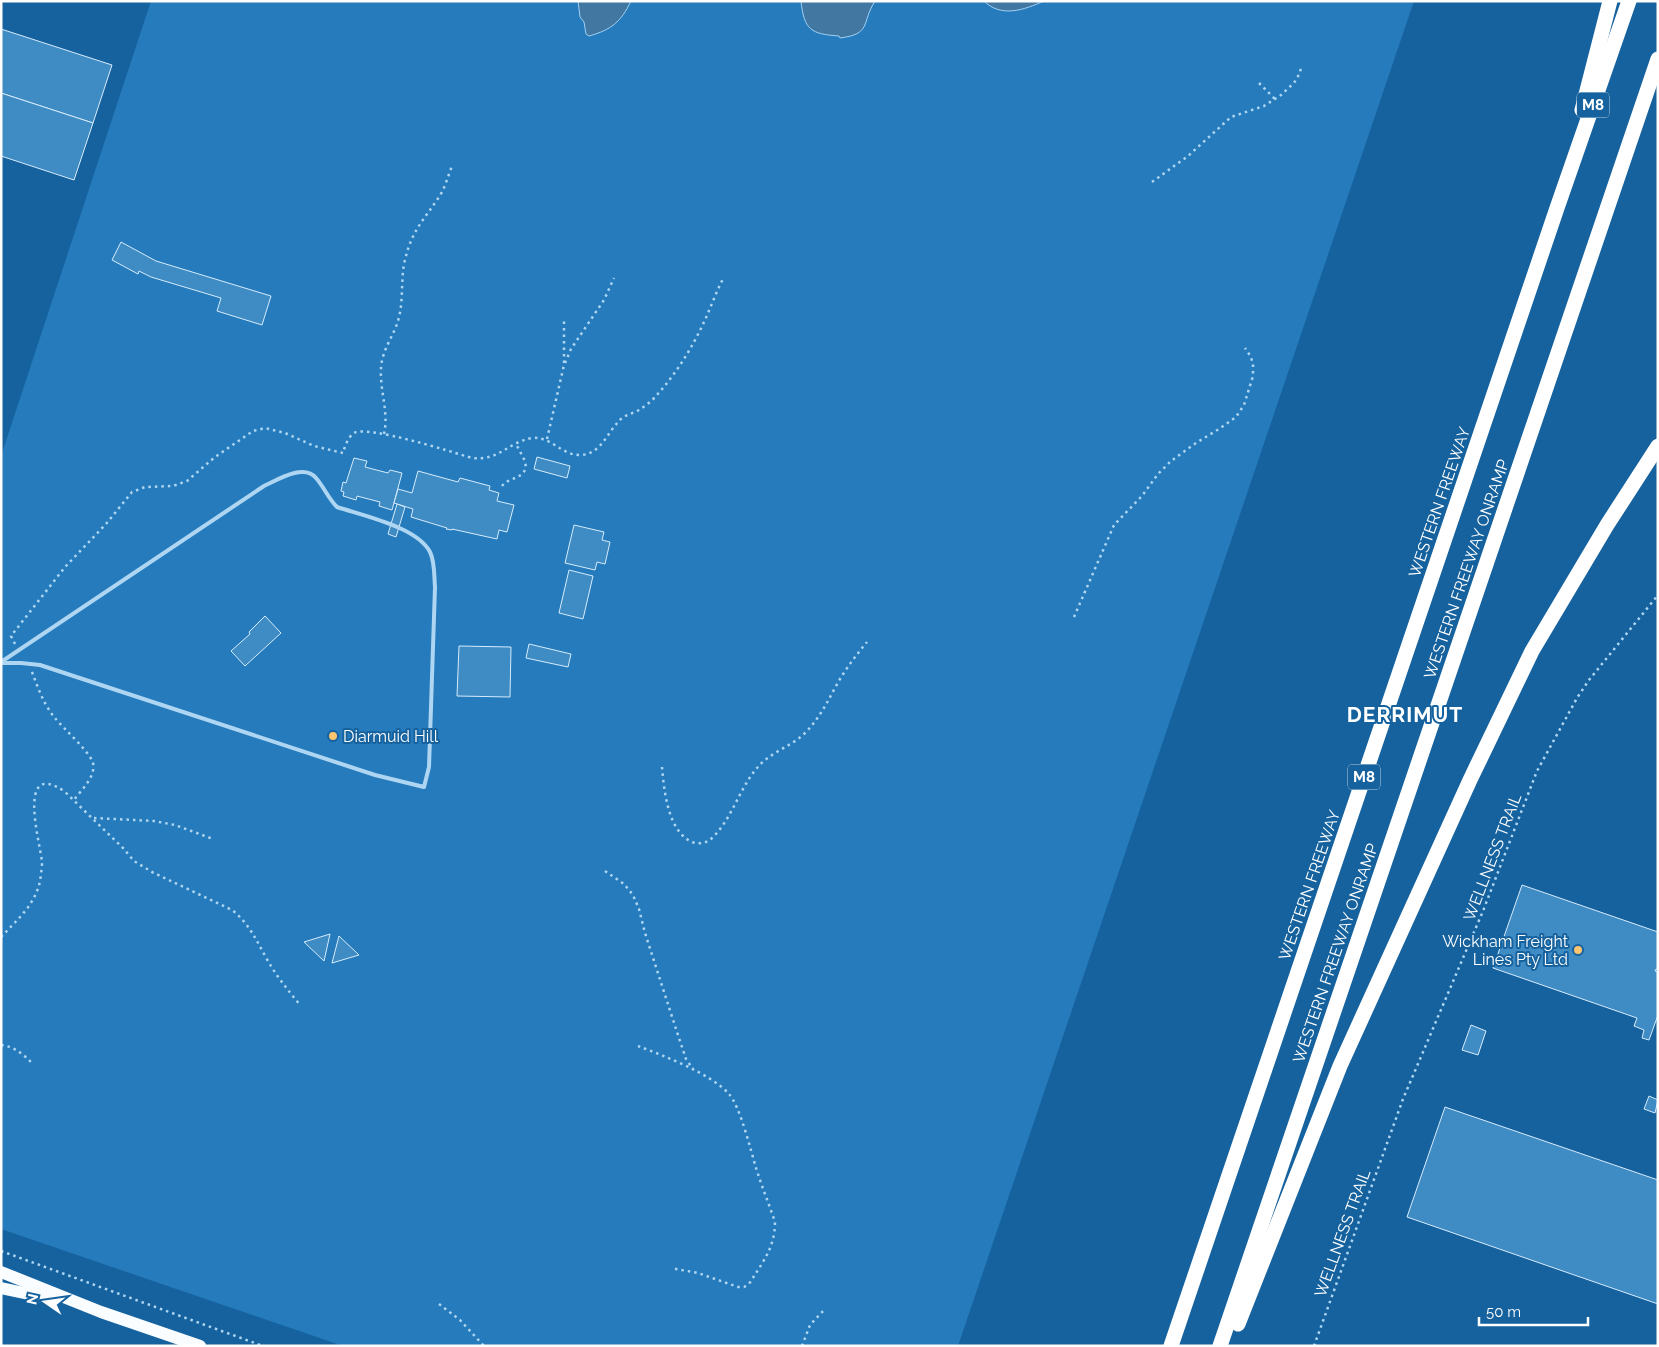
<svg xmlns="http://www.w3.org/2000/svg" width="1659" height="1347" viewBox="0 0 1659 1347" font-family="Raleway,sans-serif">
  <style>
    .green { fill: #257bbb }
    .water { fill: #4277a1; stroke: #a1d2f5 }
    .building { fill: #3f8bc4; stroke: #d6ecfd }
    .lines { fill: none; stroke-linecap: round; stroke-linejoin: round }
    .path { stroke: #aed6f3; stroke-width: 2.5; stroke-dasharray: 2.5 4; stroke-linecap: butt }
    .lane { stroke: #aed6f3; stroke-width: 4 }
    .primary { stroke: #fafdff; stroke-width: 12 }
    .highway { stroke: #fff; stroke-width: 15 }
    .poi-dot { fill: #ffc470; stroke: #16629e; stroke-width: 2 }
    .labels { text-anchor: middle; stroke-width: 4; stroke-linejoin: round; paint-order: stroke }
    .shield { fill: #16629e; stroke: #b9d0e2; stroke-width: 1 }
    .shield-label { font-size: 15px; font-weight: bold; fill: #fff }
    .street-label { font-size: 16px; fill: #fff; stroke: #16629e }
    .poi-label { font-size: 16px; fill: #fff; stroke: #16629e; text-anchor: start }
    .district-label { font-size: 21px; font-weight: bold; letter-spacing: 1px; fill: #fff; stroke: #16629e }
  </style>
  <rect width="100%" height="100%" fill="#16629e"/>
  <path class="green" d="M151,1H1414L958,1346H343L1,1229V456Z"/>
  <g class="water">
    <path d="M578,1H631C621,22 611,30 589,36L586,34L584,22L580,17Z"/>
    <path d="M801,1H875C861,23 872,34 840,38L839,36C811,34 804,30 801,1Z"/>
    <path d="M984,1H1044C1024,10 1001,18 984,1Z"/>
  </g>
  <g class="building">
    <path d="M1,29L112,65L93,123L1,93Z"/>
    <path d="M1,93L93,123L74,180L1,156Z"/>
    <path d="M121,242L156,261L271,296L262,325L217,311L221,298L151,277L139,271L138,274L112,260Z"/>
    <path d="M537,457L570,466L567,478L534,469Z"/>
    <path d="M354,458L367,461L365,467L388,473L390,470L402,473L392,510L379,506L380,502L357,496L356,500L343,496L344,492L341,491L343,482L346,483Z"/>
    <path d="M418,471L458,482L460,478L490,486L489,490L499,493L497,501L514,505L507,532L499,530L497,539L452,529V530L446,529L447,528L411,517L413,509L394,503L398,489L412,493Z"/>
    <path d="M397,504L405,507L396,537L388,534Z"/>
    <path d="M574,525L604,532L602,540L610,542L605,564L597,562L595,570L565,563Z"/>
    <path d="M569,570L593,576L583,619L559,613Z"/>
    <path d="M265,616L281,633L245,666L231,651L250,634L249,632Z"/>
    <path d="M529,644L571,654L568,667L526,658Z"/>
    <path d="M459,646L511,647L510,697L457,696Z"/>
    <path d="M1522,885L1658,932V970L1656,969L1655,971L1658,972V1015L1649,1040L1642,1038L1644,1030L1634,1026L1637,1018L1493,968Z"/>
    <path d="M330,934L324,961L304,942Z"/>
    <path d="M339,936L359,955L332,963Z"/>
    <path d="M1471,1025L1486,1031L1478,1055L1462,1050Z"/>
    <path d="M1649,1096L1658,1100L1655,1113L1644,1109Z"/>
    <path d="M1445,1107L1658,1180V1304L1407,1217Z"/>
  </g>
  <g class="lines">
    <g class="path">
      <path d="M1259,83L1275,99"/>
      <path d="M1152,182L1188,156L1231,117L1264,106L1281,95L1294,83L1300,73L1301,67"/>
      <path d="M565,363L571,349L604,300L614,278"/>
      <path d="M384,434C389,413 380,392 381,370C381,350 395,335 399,317C404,297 400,276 406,256C412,231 425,218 439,197C445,188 448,176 452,166"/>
      <path d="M547,439L564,365V318"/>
      <path d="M502,486C509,477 521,480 526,468L525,461L516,444"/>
      <path d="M1074,617L1114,525L1142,496L1158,474L1171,461L1196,443L1219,429L1236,417L1244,405L1253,376V365L1251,357L1245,348"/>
      <path d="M15,644L11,636L65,567L106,524L132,492L145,487L173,486L187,481L215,457L253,431L265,428L285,433L314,446L343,453C345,446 348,437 354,433C368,425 452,452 472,458C500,461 508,442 532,438C551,436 562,456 581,455C601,454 607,433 619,421C624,415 632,414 639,410C645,406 652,401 656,396C676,374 692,348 704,322C711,307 716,292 724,277"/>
      <path d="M32,672C38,688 44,705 55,718C63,728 90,752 93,763C96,777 81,790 74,800"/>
      <path d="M662,767C664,790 668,835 695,843C701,844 707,843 712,838C732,819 739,789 757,768C770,752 791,747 805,733C821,717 829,698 840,679C848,666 857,654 867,642"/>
      <path d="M94,818L154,821L175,825L213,839"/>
      <path d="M605,871L624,884L633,895L639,909L645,933L676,1029L686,1059L693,1069"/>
      <path d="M1,937C17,920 35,905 40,881C41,875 42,867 42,862C40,842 16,759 64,791L123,848L134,861L152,872L232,910C250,924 257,942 268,961C277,977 288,990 300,1005"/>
      <path d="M1,1045C15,1047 23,1054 33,1064"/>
      <path d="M638,1046C664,1056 710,1073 729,1094C740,1106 751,1151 756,1168C762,1187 769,1204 775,1222C775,1248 762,1263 749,1284L744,1287H738L698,1273L671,1268"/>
      <path d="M1,1251L263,1346"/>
      <path d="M439,1304L460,1320L484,1346"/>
      <path d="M802,1346L810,1325L823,1311"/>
      <path d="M1314,1346L1403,1099L1483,911L1537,771L1577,698L1589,680L1658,595"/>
    </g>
    <path class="lane" d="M1,662L264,486C277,480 304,463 316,478C324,487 328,498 337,507C364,516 417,527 430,552C435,562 434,576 435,587L429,767L424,787L375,775L40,665L21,663H1"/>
    <g class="primary">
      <path d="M1,1272L101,1312L200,1346"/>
      <path d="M1,1288L48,1298"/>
    </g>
    <g class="highway">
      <path d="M1582,110L1610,1"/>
      <path d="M1238,1324L1340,1066L1470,780L1532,651L1607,525L1658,446"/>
      <path d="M1171,1346L1557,208L1629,1"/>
      <path d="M1220,1346L1658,59"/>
    </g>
  </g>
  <g class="poi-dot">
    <circle cx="333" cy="736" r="5"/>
    <circle cx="1578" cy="950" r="5"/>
  </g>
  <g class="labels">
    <g class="shield">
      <rect x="1577" y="92.5" width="32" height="25" rx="4"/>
      <rect x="1348" y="764.5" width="32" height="25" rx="4"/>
    </g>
    <g class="shield-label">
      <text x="1593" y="110">M8</text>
      <text x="1364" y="782">M8</text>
    </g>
    <g class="street-label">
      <text transform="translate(1439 502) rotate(-71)" y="6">WESTERN FREEWAY</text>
      <text transform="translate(1466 569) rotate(-71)" y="6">WESTERN FREEWAY ONRAMP</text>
      <text transform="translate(1492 857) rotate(-69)" y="6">WELLNESS TRAIL</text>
      <text transform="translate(1309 885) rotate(-71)" y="6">WESTERN FREEWAY</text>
      <text transform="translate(1335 953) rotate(-71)" y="6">WESTERN FREEWAY ONRAMP</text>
      <text transform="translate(1342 1233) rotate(-70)" y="6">WELLNESS TRAIL</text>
    </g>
    <g class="poi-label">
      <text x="343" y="742">Diarmuid Hill</text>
      <text x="1568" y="947" text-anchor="end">Wickham Freight<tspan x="1568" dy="18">Lines Pty Ltd</tspan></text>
    </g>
    <g class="district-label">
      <text x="1405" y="722">DERRIMUT</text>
    </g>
  </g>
  <rect width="1659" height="1347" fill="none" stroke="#ffffff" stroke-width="5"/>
  <g transform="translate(45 1302) rotate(283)" stroke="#16629e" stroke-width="4" paint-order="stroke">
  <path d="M0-4L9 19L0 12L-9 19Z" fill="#ffffff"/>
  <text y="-8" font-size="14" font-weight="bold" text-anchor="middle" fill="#ffffff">N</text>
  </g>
  <path d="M1479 1317v8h109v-8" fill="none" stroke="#ffffff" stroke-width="2.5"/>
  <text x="1486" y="1317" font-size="15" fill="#ffffff" stroke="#16629e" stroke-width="4" paint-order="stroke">50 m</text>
</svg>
